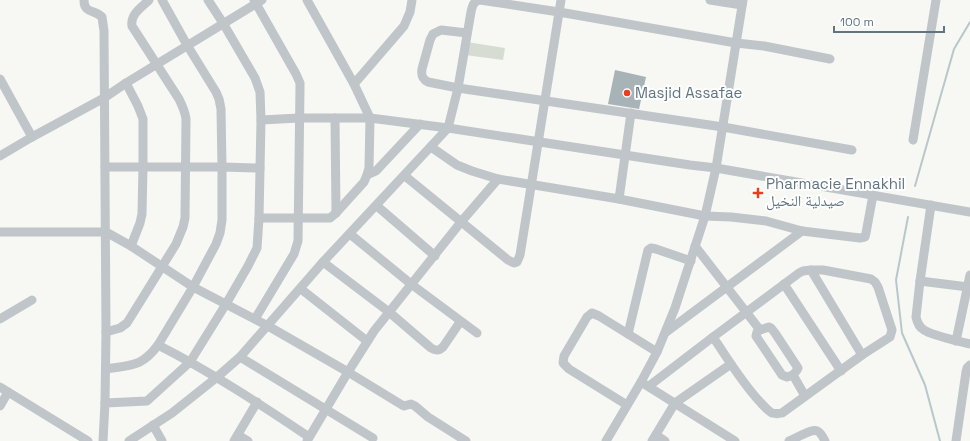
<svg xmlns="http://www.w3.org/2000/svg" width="970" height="441" viewBox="0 0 970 441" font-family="'Space Grotesk','Noto Naskh Arabic',sans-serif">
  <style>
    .green { fill: #d7dcd2 }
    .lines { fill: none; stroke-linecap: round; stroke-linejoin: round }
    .stream { stroke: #b8c7cb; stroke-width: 2 }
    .building { fill: #a8b3b7 }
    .minor { stroke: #bfc5c8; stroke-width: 9 }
    .poi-dot { fill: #ee3c1c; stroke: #fff; stroke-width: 1.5 }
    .labels { text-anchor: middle; stroke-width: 4; stroke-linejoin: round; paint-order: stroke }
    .poi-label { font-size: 15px; fill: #607580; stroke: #fff; text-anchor: start }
  </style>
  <rect width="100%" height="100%" fill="#f7f7f3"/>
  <path class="green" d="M467,42L505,48L503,60L465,55Z"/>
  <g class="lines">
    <g class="stream">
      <path d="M915,186L954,49L970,22"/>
      <path d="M908,217L896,280L902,333L925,385L940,441"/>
    </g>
  </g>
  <path class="building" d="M615,70L646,77L639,109L608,104Z"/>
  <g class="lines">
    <g class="minor">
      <path d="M84,0C84,14 94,9 102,17L104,31L106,332L105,403L103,441"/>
      <path d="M162,0L187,45L216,92L219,99L221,109L222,167V220L220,233L216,244L193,287L158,345C211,372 260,404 309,437"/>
      <path d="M254,0L296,74L300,83V87L298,241L294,254L255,319"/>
      <path d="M480,0L559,12L736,43L764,46L830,59"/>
      <path d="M710,0L742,5"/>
      <path d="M467,33L441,30L433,34L430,40L422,69C421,75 422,79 428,82L458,88L723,127L852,150"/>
      <path d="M0,79L32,137"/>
      <path d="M126,83L138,106L143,119V167L142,214L140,223L131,246"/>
      <path d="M354,84L404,26L410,12L412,0"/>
      <path d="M335,118L336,213"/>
      <path d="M261,120L299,118H370L448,128L690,165L716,168L970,212"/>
      <path d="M913,140L936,0"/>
      <path d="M431,147L457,165L472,171L498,179L619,199L631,113"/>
      <path d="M0,156L32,137L104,98L126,83L262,0"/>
      <path d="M105,167H222L260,168"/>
      <path d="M367,175L376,171L420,124"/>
      <path d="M405,176L508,260L514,263L517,262L520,255L561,0"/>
      <path d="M619,199L705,216L731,217L766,221L802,231L860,238L865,237L866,233L873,195"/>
      <path d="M931,205L920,281L916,317C917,322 919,327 924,330C933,336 959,341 970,344"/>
      <path d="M377,206L435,256"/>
      <path d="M259,218H330L336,213L364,182L367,175L369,168L370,118L354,84L307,0"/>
      <path d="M0,232H106L131,246L193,287L268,326L348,372L402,405L404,406L411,404L415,406L428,417L466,441"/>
      <path d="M350,234L411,284L477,333"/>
      <path d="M695,246L760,330L769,327L771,328L775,333L798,368L797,370L793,375L805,396"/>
      <path d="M323,262L389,312L431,348C436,351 439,351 443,347L460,322"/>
      <path d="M811,270H823L871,279L875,282L878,287L892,330L890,337L862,355L782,413C778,414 776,414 772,413C768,411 764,406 761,403C742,383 728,359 713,337L799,273L803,271Z"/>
      <path d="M811,270L862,355"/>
      <path d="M920,281L968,287"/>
      <path d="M784,284L841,371"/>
      <path d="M301,289L367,341"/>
      <path d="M0,319L32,300"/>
      <path d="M760,330L757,332L756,336L782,375L787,377L793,375"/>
      <path d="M106,332L120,328L127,323L176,244L183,227L185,218L186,119C185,111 182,105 179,99L132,26C130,14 142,7 149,0"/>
      <path d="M665,333L802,231"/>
      <path d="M628,334L648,250L651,248L656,249L691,261"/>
      <path d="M956,341L970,275"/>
      <path d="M240,357L373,438"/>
      <path d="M106,369C131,365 142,367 158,345"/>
      <path d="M641,382L735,441"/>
      <path d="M649,386L713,337"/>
      <path d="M0,387L88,441"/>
      <path d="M105,403L147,401L190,362L226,304L248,266L257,248L259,218L261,120L260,92L255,78L223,23L208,0"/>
      <path d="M627,405L569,369L563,363L564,356L587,317L592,313L599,316L657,352"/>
      <path d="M0,406L8,392"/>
      <path d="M153,425L162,441"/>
      <path d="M238,435L248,441"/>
      <path d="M656,435L665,441"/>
      <path d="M129,441L172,413L216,378L240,357L323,262L448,128L458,88L471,12C472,7 473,2 479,0"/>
      <path d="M234,441L257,402"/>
      <path d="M307,441L348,372L374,331L461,222L498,179"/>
      <path d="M606,441L641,382L657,352L675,308L705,216L716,168L743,0"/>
      <path d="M652,441L675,403L731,364"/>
      <path d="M789,441C794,439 799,436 804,434C816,428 819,429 825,441"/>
      <path d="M956,441L966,372L967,368L970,365"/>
    </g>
  </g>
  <g class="poi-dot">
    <circle cx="627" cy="93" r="4"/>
    <path d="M756 187h4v4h4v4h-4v4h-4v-4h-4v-4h4z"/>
  </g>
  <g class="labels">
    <g class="poi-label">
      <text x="635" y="98">Masjid Assafae</text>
      <text x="766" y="189">Pharmacie Ennakhil<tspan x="766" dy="17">صيدلية النخيل</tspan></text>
    </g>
  </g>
  <path d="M834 26v6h110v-6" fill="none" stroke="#607580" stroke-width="2"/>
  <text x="840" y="26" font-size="12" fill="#607580" stroke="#ffffff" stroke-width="3" paint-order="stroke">100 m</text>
</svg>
